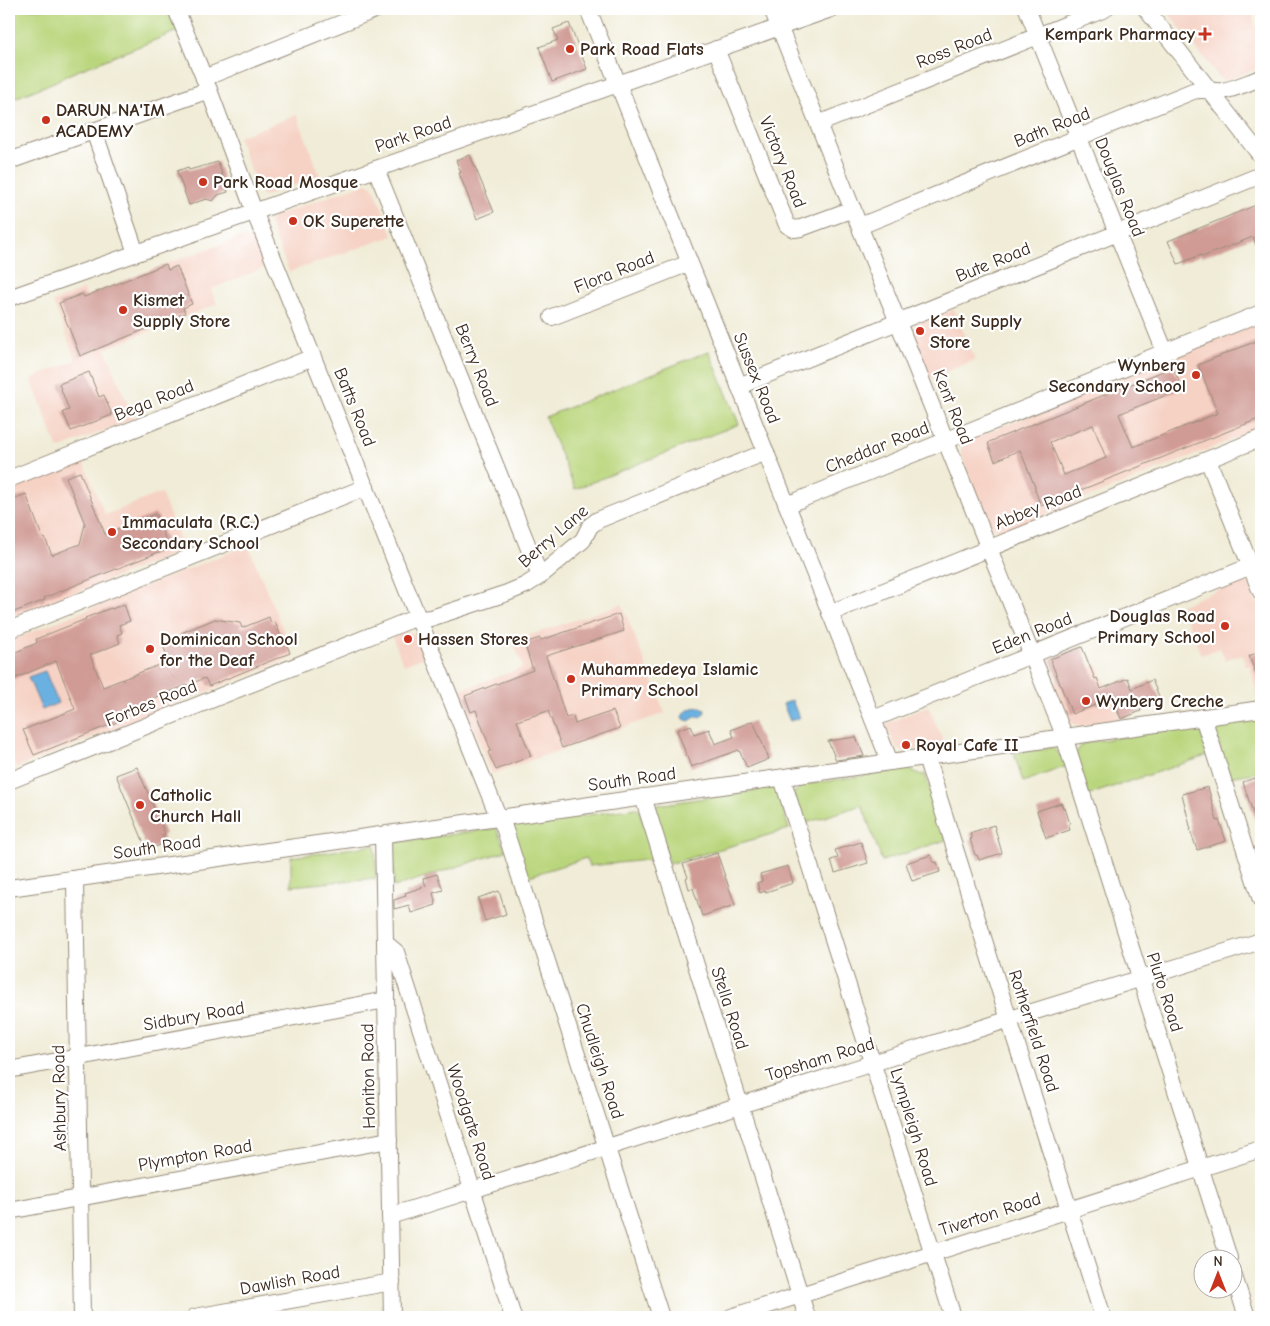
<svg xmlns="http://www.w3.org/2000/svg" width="1270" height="1326" viewBox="0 0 1270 1326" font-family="'Comic Neue',sans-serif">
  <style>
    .built { fill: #f6d2c4 }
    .green { fill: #bad67d; stroke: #7a804e }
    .water { fill: #6ab1e1; stroke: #526e80 }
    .building { fill: #d09b95; fill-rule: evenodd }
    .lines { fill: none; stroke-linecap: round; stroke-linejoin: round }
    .minor-casing { stroke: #968b7a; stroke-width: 18 }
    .minor { stroke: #fff; stroke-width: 16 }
    .poi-dot { fill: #c8321e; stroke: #fff; stroke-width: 2 }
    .labels { text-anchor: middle; stroke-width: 4.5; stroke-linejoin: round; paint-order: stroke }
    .poi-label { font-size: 18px; font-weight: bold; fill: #3b2a1e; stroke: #fff; text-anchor: start }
    .street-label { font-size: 18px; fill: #3b2a1e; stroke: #fff }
  </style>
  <rect width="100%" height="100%" fill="#fff"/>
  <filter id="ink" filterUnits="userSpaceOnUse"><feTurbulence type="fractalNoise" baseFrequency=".02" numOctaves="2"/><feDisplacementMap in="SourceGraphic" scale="10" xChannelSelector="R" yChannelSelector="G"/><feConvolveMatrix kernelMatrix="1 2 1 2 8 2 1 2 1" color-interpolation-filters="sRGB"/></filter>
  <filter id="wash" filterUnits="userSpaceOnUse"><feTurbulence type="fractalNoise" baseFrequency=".0096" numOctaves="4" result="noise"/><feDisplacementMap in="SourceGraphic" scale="20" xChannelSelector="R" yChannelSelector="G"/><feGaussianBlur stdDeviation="1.12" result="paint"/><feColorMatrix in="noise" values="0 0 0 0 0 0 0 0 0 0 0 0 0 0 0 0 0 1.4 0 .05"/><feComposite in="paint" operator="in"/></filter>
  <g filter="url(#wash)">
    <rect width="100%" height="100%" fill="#f0ecd7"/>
    <g class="built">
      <path d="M1165,9H1250L1261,41V68L1222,81Z"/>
      <path d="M297,115L320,176L265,196L259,192L238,137Z"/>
      <path d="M367,183L372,186L374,190H375L393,236L289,272L269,222L274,216Z"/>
      <path d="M242,237L256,241L266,267L211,289L217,304L105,349L134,419L58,449L31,379L76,360L53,302L84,289L87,296L166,264Z"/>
      <path d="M954,309L975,360L930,378L911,331L915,324Z"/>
      <path d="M1261,322V428L1003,532L990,526L960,452L964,442Z"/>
      <path d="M83,460L105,515L161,493L184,550L9,619V490Z"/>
      <path d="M248,545L294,657L16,768L9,749V641Z"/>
      <path d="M1240,581L1249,584L1256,603L1261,601V700H1259L1250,666H1246L1242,654L1225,660L1220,648L1201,655L1181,605Z"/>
      <path d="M622,604L665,713L492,774L459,690L523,668L513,641Z"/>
      <path d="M407,631L413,634L415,633L425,657L404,665L392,637Z"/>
      <path d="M1098,665L1120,720L1078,726L1067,721L1053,682Z"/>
      <path d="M928,706L946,747L919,751V749L904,752L897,749L886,724Z"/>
    </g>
    <g class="green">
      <path d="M9,9H169L178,31L72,73L52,83L15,98L9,80Z"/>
      <path d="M709,351L739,424L575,489L545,417Z"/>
      <path d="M1261,717V772L1228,777L1214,727L1215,723Z"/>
      <path d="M1194,726L1200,730L1209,755L1088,795L1075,754L1082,745L1089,742Z"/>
      <path d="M1052,747L1061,756H1064L1067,766L1023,782L1014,753Z"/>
      <path d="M909,769L921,775L925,774L946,840L882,861L862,805L803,824L793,792H796L801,785Z"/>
      <path d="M771,788L777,790L789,829L669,864L654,809L657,805Z"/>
      <path d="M636,808H638L656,859L589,866L586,858L526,877L512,828L513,826Z"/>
      <path d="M496,828L506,851L394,887L393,843Z"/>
      <path d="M375,845L376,878L291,886V857Z"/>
    </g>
    <g class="water">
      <path d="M45,671L58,703L42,710L28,677Z"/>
      <path d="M792,700L799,718L790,721L783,704Z"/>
      <path d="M699,707L705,710L704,714L700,717H695L689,721L684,719L683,716C687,709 692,708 699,707Z"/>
    </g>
    <g id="blocks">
      <g class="building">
        <path d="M569,23L587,69L552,82L539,47L558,40L553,29Z"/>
        <path d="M470,155L494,212L477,219L459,173H461L456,160Z"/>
        <path d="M218,162L228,192L218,195L213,201L206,199L189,205L177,171L188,167L189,170Z"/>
        <path d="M1256,205L1261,219V257L1253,237L1202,257L1201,255L1178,264L1168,241Z"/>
        <path d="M166,264L168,270L177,266L192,304L183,308L185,313L80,356L59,303L82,294L84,297Z"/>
        <path d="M1261,339V418L1041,506L1035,490V487L1020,450L995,461L988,444H989V442L1173,367L1182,389L1119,414L1133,447L1218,413L1198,365ZM1093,425L1106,458L1064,475L1050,442Z"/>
        <path d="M89,372L99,397L104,395L112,415L71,431L63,412L69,410L59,384Z"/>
        <path d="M80,472L105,534L155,514L156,516L157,515L162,528H161L169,548L66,589L44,598L45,600L9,614V501L26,494L43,539L45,538L52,555L80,544L85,524L66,477Z"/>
        <path d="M124,604L130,621L119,625L122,633L117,635L120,643L90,655L103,687L169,661L163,645L182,637L181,633L215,619L240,623L242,628L269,617L271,623L275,622L281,636L283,635L290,653L209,686L205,678L114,714L117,722L34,755L23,730L75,709L56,661L9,681V655L37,643L36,639L86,619L85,618L111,608L112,609Z"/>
        <path d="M619,614L624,631L546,656L566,718L573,716L575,724L613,711L620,728L562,748L548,711L517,721L531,756L496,770L488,752L491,751L476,710L471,712L465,696L533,670L524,643L540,638L541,640Z"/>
        <path d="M1082,647L1095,679L1097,678L1101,689L1128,678L1132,689L1152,680L1161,701L1140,710L1141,711L1121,719L1113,698L1072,714L1050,659Z"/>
        <path d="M1261,651V686L1249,656Z"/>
        <path d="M753,721L769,759L747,768L739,750L691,767L677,730L691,725L694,734L709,729L715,744L734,737L731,730Z"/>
        <path d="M856,737L864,756L836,760L828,741Z"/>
        <path d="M137,767L165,834L162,835L165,843L148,850L146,842L144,843L116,775Z"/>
        <path d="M1261,776V831L1259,832L1243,782Z"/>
        <path d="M1208,787L1217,821L1219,820L1226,841L1197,850L1190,830H1191L1182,794Z"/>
        <path d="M1061,803L1063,808H1065L1070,824L1068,825L1070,830L1046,838L1037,811Z"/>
        <path d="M994,825L1002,853L979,860L977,855H975L970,839H972L970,833Z"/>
        <path d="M861,842L868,863L835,873L831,860L838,858L835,850Z"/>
        <path d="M717,853L735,905L702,916L693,888L689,889L686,878L688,877L683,864Z"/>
        <path d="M931,855L934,863L937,862L940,872L912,881L906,863Z"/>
        <path d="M788,866L793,883L766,892L765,891L760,893L757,883L762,881L760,874Z"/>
        <path d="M437,874L443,890L433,893L436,905L411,913L409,905L394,909V900L406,896L405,893L426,886L423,878Z"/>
        <path d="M499,891L506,914L485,921L478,898Z"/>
      </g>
    </g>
  </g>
  <g filter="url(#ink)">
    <use href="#blocks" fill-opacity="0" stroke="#968b7a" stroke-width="1"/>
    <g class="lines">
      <g class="minor-casing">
        <g id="minor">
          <path d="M176,9L209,90L254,211L496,811L504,827L661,1317"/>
          <path d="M588,9L890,762"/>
          <path d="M772,9L1062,730L1229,1258"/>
          <path d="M1027,9L1165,352"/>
          <path d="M1146,9L1261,156"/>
          <path d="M716,49L787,225L794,229L801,228L853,209"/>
          <path d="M204,78L377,9"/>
          <path d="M818,124L1105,9"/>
          <path d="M94,131L136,253"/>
          <path d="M9,161L209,90"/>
          <path d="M376,169L540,576"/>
          <path d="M860,226L1193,91C1203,88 1212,92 1222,91C1235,89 1249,82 1261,78"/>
          <path d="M9,298L831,9"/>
          <path d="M552,317L689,263"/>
          <path d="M739,386L1261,175"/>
          <path d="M1208,460L1261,592"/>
          <path d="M9,479L313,357"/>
          <path d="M787,505L1261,313"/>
          <path d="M830,613L1261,438"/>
          <path d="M9,630L366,487"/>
          <path d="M1203,717L1261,900"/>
          <path d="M873,719L1261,562"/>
          <path d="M926,757L1103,1317"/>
          <path d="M782,778L953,1317"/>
          <path d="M9,781L410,620L431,618L507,593L526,585L540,576L583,540L590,526L598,520L766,452"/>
          <path d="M643,797L807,1317"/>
          <path d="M383,835L392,1317"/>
          <path d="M75,879L82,1317"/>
          <path d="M9,888L1261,709"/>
          <path d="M385,943L396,952L513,1317"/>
          <path d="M9,1070L386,1000"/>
          <path d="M9,1211L389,1140"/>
          <path d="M390,1216L873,1063L1010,1019L1261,941"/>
          <path d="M1232,1270L1247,1317"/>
          <path d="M195,1317L392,1282"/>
          <path d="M731,1317L1261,1149"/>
        </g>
      </g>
      <use href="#minor" class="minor"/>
    </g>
  </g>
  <g class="poi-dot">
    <path d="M1202.5 26.5h5v5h5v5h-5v5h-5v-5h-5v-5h5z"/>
    <circle cx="570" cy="49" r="5"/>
    <circle cx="46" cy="120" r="5"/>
    <circle cx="203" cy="182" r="5"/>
    <circle cx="293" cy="221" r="5"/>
    <circle cx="123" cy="310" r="5"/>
    <circle cx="920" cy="331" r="5"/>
    <circle cx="1196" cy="375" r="5"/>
    <circle cx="112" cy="532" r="5"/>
    <circle cx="1225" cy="626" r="5"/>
    <circle cx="408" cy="639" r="5"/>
    <circle cx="150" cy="649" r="5"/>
    <circle cx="571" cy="679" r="5"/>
    <circle cx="1086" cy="701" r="5"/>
    <circle cx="906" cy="745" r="5"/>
    <circle cx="140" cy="805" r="5"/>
  </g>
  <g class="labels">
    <g class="poi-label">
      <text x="1195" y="40" text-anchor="end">Kempark Pharmacy</text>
      <text x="580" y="55">Park Road Flats</text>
      <text x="56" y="116">DARUN NA'IM<tspan x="56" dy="21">ACADEMY</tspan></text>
      <text x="213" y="188">Park Road Mosque</text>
      <text x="303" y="227">OK Superette</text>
      <text x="133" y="306">Kismet<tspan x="133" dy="21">Supply Store</tspan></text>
      <text x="930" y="327">Kent Supply<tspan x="930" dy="21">Store</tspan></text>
      <text x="1186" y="371" text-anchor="end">Wynberg<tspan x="1186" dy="21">Secondary School</tspan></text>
      <text x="122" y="528">Immaculata (R.C.)<tspan x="122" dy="21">Secondary School</tspan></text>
      <text x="1215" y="622" text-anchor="end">Douglas Road<tspan x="1215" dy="21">Primary School</tspan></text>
      <text x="160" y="645">Dominican School<tspan x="160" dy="21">for the Deaf</tspan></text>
      <text x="418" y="645">Hassen Stores</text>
      <text x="581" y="675">Muhammedeya Islamic<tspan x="581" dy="21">Primary School</tspan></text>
      <text x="1096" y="707">Wynberg Creche</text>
      <text x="916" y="751">Royal Cafe II</text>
      <text x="150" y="801">Catholic<tspan x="150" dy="21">Church Hall</tspan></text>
    </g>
    <g class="street-label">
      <text transform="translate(954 48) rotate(-22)" y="6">Ross Road</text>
      <text transform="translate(1052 127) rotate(-22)" y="6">Bath Road</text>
      <text transform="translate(413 134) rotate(-19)" y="6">Park Road</text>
      <text transform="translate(783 162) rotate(68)" y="6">Victory Road</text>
      <text transform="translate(1120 187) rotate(68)" y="6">Douglas Road</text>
      <text transform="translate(993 262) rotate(-22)" y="6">Bute Road</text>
      <text transform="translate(614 272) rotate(-22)" y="6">Flora Road</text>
      <text transform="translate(477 365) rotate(68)" y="6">Berry Road</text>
      <text transform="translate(757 378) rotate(68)" y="6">Sussex Road</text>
      <text transform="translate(154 400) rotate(-22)" y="6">Bega Road</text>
      <text transform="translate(355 407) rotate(68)" y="6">Batts Road</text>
      <text transform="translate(953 407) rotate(68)" y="6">Kent Road</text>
      <text transform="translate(877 447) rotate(-22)" y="6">Cheddar Road</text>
      <text transform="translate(1038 507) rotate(-22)" y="6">Abbey Road</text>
      <text transform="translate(553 536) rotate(-41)" y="6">Berry Lane</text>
      <text transform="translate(1032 633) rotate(-22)" y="6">Eden Road</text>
      <text transform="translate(151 703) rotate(-22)" y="6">Forbes Road</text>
      <text transform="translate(632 779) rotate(-8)" y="6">South Road</text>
      <text transform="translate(157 847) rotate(-8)" y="6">South Road</text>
      <text transform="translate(1165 992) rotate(72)" y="6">Pluto Road</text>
      <text transform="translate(730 1008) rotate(72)" y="6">Stella Road</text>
      <text transform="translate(194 1016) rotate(-10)" y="6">Sidbury Road</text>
      <text transform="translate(1034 1031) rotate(72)" y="6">Rotherfield Road</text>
      <text transform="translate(820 1059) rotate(-17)" y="6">Topsham Road</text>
      <text transform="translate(600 1061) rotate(72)" y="6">Chudleigh Road</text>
      <text transform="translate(368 1076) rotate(-91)" y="6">Honiton Road</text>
      <text transform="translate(59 1098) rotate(-91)" y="6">Ashbury Road</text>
      <text transform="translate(471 1122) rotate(72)" y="6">Woodgate Road</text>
      <text transform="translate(914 1127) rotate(73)" y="6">Lympleigh Road</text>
      <text transform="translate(195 1155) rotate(-10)" y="6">Plympton Road</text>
      <text transform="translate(990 1214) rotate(-18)" y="6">Tiverton Road</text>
      <text transform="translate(290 1280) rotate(-10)" y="6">Dawlish Road</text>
    </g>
  </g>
  <rect width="1270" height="1326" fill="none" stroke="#fff" stroke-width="30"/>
  <g transform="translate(1218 1274)"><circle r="24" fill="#ffffff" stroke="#b1aaa5"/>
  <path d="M0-4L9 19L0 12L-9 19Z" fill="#c8321e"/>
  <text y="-8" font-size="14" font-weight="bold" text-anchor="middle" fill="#3b2a1e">N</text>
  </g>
</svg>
